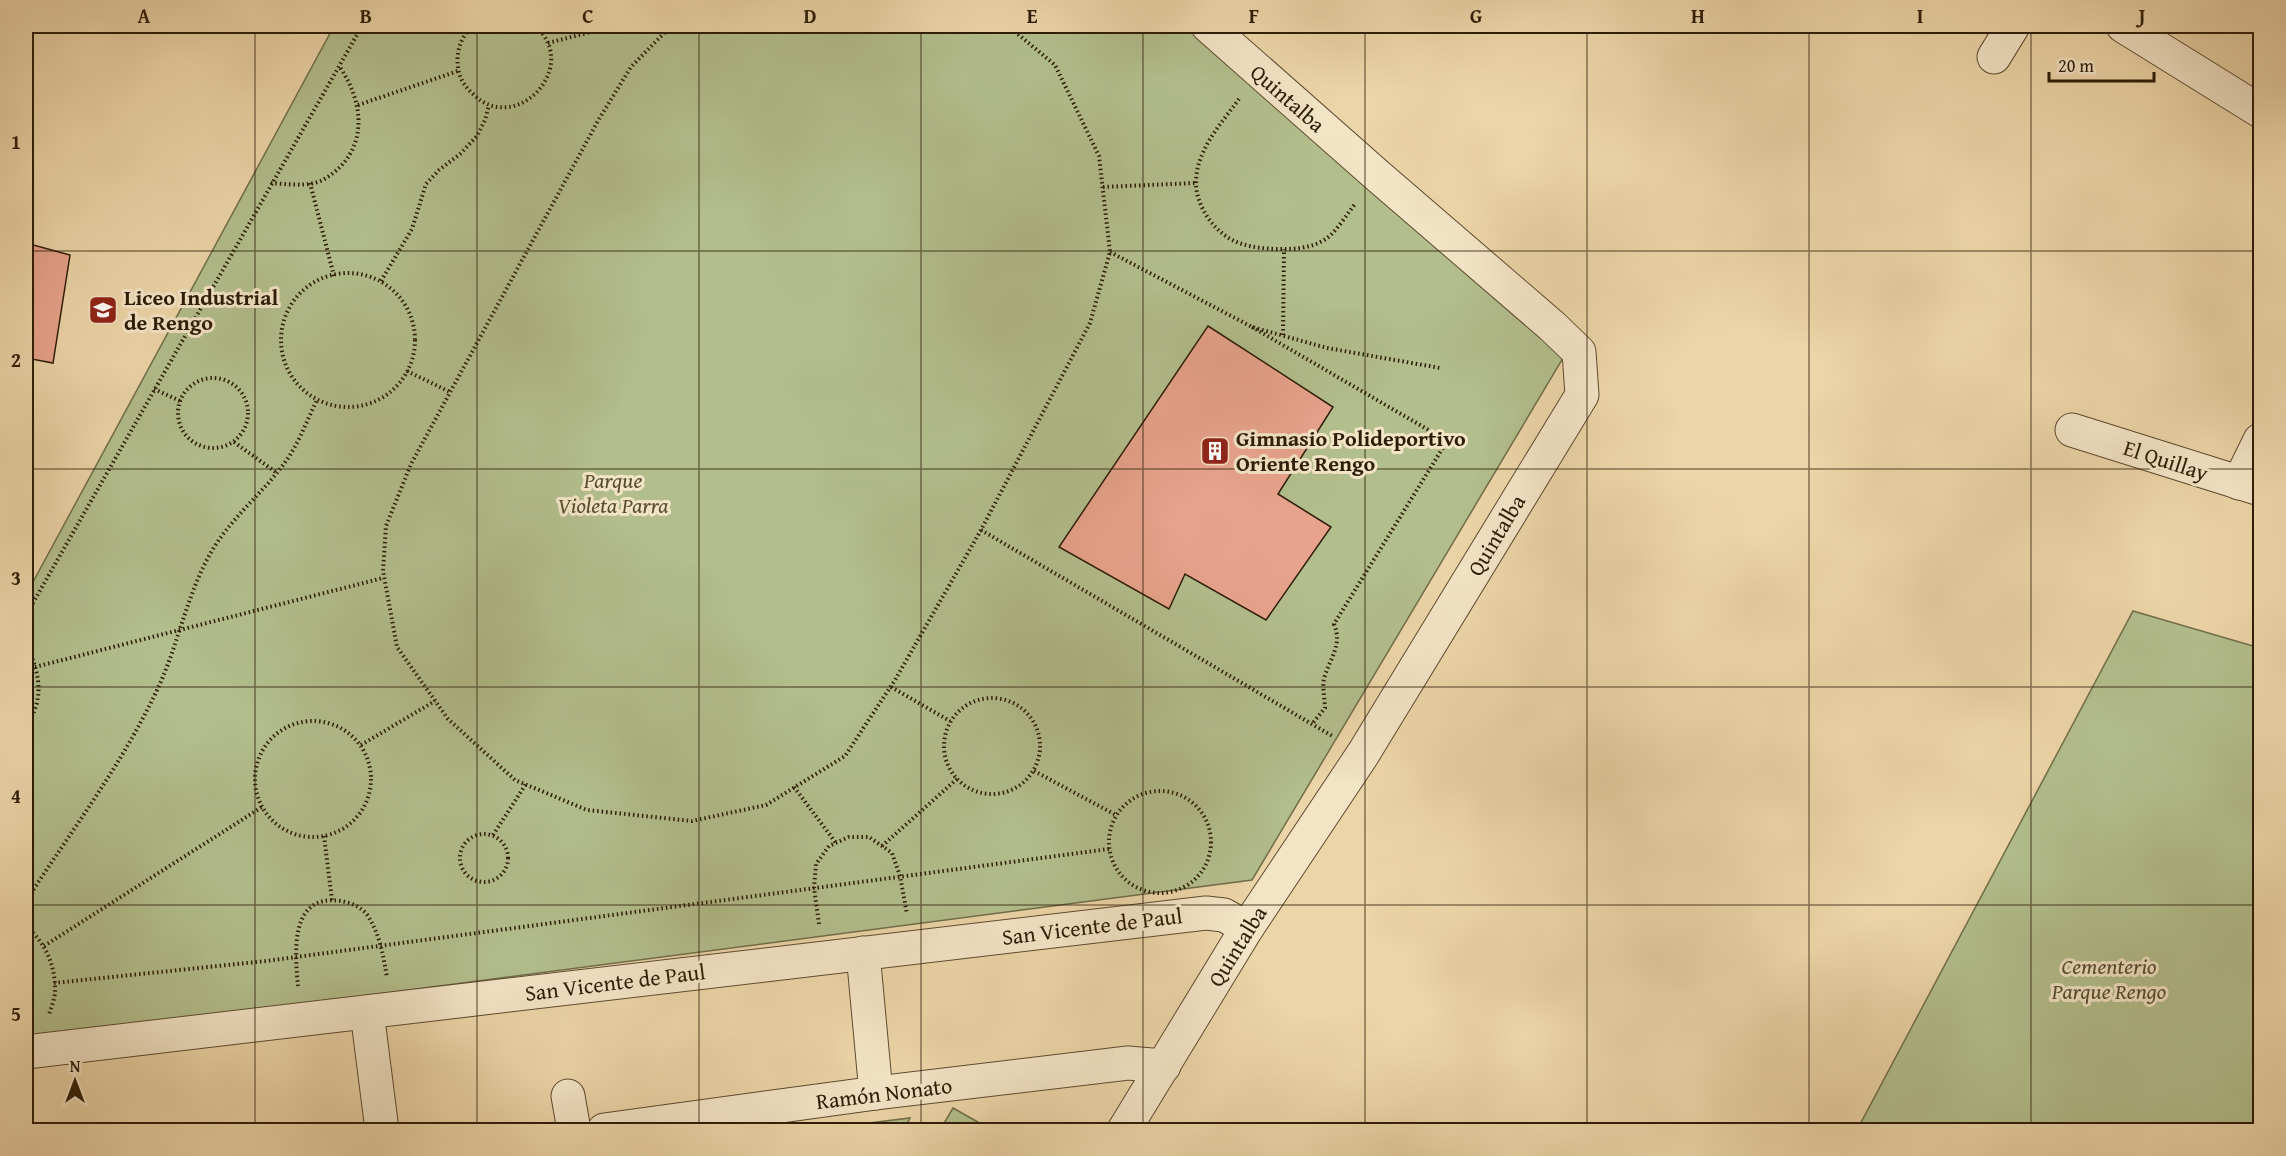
<svg xmlns="http://www.w3.org/2000/svg" width="2286" height="1156" viewBox="0 0 2286 1156" font-family="'Gentium Book Plus',serif">
  <style>
    .green { fill: #b2be8c; stroke: #706d4a; stroke-width: 1.5 }
    .building { fill: #e8a38c; stroke: #2d1c07; stroke-width: 1.5 }
    .lines { fill: none; stroke-linecap: round; stroke-linejoin: round }
    .minor-casing { stroke: #5d4a2f; stroke-width: 35 }
    .tertiary-casing { stroke: #5d4a2f; stroke-width: 35 }
    .path { stroke: #2d1c07; stroke-width: 4; stroke-dasharray: 1.5 3; stroke-linecap: butt }
    .minor { stroke: #f3e4c6; stroke-width: 33 }
    .tertiary { stroke: #f3e4c6; stroke-width: 33 }
    .grid { fill: none; stroke: #2d1c07; stroke-width: 1.5; stroke-opacity: 0.55 }
    .labels { text-anchor: middle; stroke-width: 6; stroke-linejoin: round; paint-order: stroke }
    .street-label { font-size: 22px; fill: #2d1c07; stroke: #f3e4c6 }
    .poi-label { font-size: 22px; font-weight: bold; fill: #2d1c07; stroke: #f3e4c6; text-anchor: start }
    .park-label { font-size: 22px; font-style: italic; fill: #554d2f; stroke: #f3e4c6 }
    .neatline { fill: none; stroke: #2d1c07; stroke-width: 2 }
    .grid-label { font-size: 20px; text-anchor: middle; font-weight: bold; fill: #2d1c07 }
  </style>
  <rect width="100%" height="100%" fill="#ecd5a8"/>
  <filter id="stains"><feTurbulence type="fractalNoise" baseFrequency=".00333" numOctaves="4"/><feColorMatrix values="0 0 0 0 .2 0 0 0 0 .09 0 0 0 0 .02 0 0 0 .5 -.17"/></filter>
  <radialGradient id="worn" r=".72"><stop offset=".6" stop-color="#630" stop-opacity="0"/><stop offset="1" stop-color="#630" stop-opacity=".3"/></radialGradient>
  <g class="green">
    <path d="M334,26H1203L1569,348L1252,880L26,1040V595Z"/>
    <path d="M2133,611L2260,648V1130H1857Z"/>
    <path d="M953,1108L992,1130H940Z"/>
    <path d="M910,1118L904,1130H812Z"/>
  </g>
  <g class="building">
    <path d="M26,243L70,255L53,363L26,358Z"/>
    <path d="M1208,326L1333,407L1278,494L1331,527L1266,620L1185,574L1169,609L1059,547Z"/>
  </g>
  <g class="lines">
    <g class="minor-casing">
      <g id="minor">
        <path d="M2123,26L2260,111"/>
        <path d="M1994,57L2013,26"/>
        <path d="M2072,430L2260,489"/>
        <path d="M2239,483L2260,440"/>
        <path d="M863,953L876,1093"/>
        <path d="M367,1012L382,1130"/>
        <path d="M26,1052L1206,913L1224,915L1247,928"/>
        <path d="M568,1096L574,1130"/>
        <path d="M604,1130L876,1093L1128,1063L1164,1066"/>
      </g>
    </g>
    <g class="tertiary-casing">
      <path id="tertiary" d="M1124,1130L1247,928L1363,754L1582,395L1579,352L1552,326L1378,176L1208,26"/>
    </g>
    <g class="path">
      <path d="M473,26C461,36 456,51 458,67C459,78 465,87 473,94C516,137 582,66 535,26"/>
      <path d="M671,26L631,67L599,119L411,464L386,526L383,571L397,647L448,719L515,780L587,810L692,821L766,805L845,756L895,680L981,530L1090,323L1110,252L1099,156L1055,65L1008,26"/>
      <path d="M548,43L614,26"/>
      <path d="M1239,99C1221,124 1196,150 1196,183C1196,207 1216,235 1239,243C1253,248 1269,249 1284,249C1298,249 1315,247 1327,238C1337,231 1348,212 1356,203"/>
      <path d="M358,105L458,71"/>
      <path d="M271,183C288,184 311,188 326,178C369,151 365,103 339,66"/>
      <path d="M310,183L334,276"/>
      <path d="M1103,187L1196,183"/>
      <path d="M1110,252L1252,327L1327,348L1440,368"/>
      <circle cx="348" cy="340" r="67"/>
      <path d="M381,281L412,229L426,184L439,170L460,154L477,136L485,120L489,105"/>
      <path d="M1252,327L1437,435L1444,446L1334,624C1343,646 1329,659 1324,679C1322,687 1325,700 1325,708L1312,724"/>
      <path d="M1283,335L1284,249"/>
      <path d="M407,371L450,392"/>
      <circle cx="213" cy="413" r="35"/>
      <path d="M154,389L180,401"/>
      <path d="M234,442L277,473"/>
      <path d="M981,530L1334,737"/>
      <path d="M26,615L362,26"/>
      <path d="M26,642C39,673 46,697 26,726"/>
      <path d="M35,667L383,578"/>
      <path d="M891,687L950,721"/>
      <circle cx="992" cy="746" r="48"/>
      <circle cx="313" cy="779" r="58"/>
      <path d="M361,745L435,701"/>
      <path d="M1034,771L1116,815"/>
      <path d="M794,787L836,843"/>
      <circle cx="1160" cy="842" r="51"/>
      <circle cx="484" cy="858" r="24"/>
      <path d="M493,835L526,784"/>
      <path d="M324,836L332,900"/>
      <path d="M882,846L957,779"/>
      <path d="M26,901C71,831 122,765 158,688C179,643 187,592 213,549C233,516 264,492 286,461C299,443 307,420 317,400"/>
      <path d="M819,924L814,888L816,864L829,846L849,837H869L892,853L900,876L907,914"/>
      <path d="M26,927C45,941 56,967 55,991C55,999 51,1007 49,1015"/>
      <path d="M44,946L262,807"/>
      <path d="M54,983L266,961L1109,849"/>
      <path d="M298,986C295,953 289,893 341,901C351,903 362,907 368,916C380,935 383,955 387,977"/>
    </g>
    <use href="#minor" class="minor"/>
    <use href="#tertiary" class="tertiary"/>
  </g>
  <path class="grid" d="M255,26V1130M477,26V1130M699,26V1130M921,26V1130M1143,26V1130M1365,26V1130M1587,26V1130M1809,26V1130M2031,26V1130M26,251H2260M26,469H2260M26,687H2260M26,905H2260"/>
  <defs>
    <g id="school-square" transform="scale(1.5)"><rect x="-9" y="-9" width="18" height="18" rx="4" fill="#8f2418" stroke="#f3e4c6"/><path d="M0-5L7-2L0 1L-7-2ZM-4 1L0 2.5L4 1V4Q0 6-4 4Z" fill="#fff"/></g>
    <g id="building-square" transform="scale(1.5)"><rect x="-9" y="-9" width="18" height="18" rx="4" fill="#8f2418" stroke="#f3e4c6"/><path d="M-4-6H4V6H1V3H-1V6H-4ZM-2.5-4.3h1.7v1.8h-1.7ZM.8-4.3h1.7v1.8H.8ZM-2.5-1h1.7V.8h-1.7ZM.8-1h1.7V.8H.8Z" fill="#fff"/></g>
  </defs>
  <g fill-rule="evenodd">
    <use href="#school-square" x="103" y="310"/>
    <use href="#building-square" x="1215" y="451"/>
  </g>
  <g class="labels">
    <g class="street-label">
      <text transform="translate(1288 98) rotate(41)" y="8">Quintalba</text>
      <text transform="translate(2166 460) rotate(18)" y="8">El Quillay</text>
      <text transform="translate(1496 535) rotate(-59)" y="8">Quintalba</text>
      <text transform="translate(1092 926) rotate(-7)" y="8">San Vicente de Paul</text>
      <text transform="translate(1237 946) rotate(-58)" y="8">Quintalba</text>
      <text transform="translate(615 982) rotate(-7)" y="8">San Vicente de Paul</text>
      <text transform="translate(884 1093) rotate(-7)" y="8">Ramón Nonato</text>
    </g>
    <g class="poi-label">
      <text x="124" y="305">Liceo Industrial<tspan x="124" dy="25">de Rengo</tspan></text>
      <text x="1236" y="446">Gimnasio Polideportivo<tspan x="1236" dy="25">Oriente Rengo</tspan></text>
    </g>
    <g class="park-label">
      <text x="613" y="488">Parque<tspan x="613" dy="25">Violeta Parra</tspan></text>
      <text x="2109" y="974">Cementerio<tspan x="2109" dy="25">Parque Rengo</tspan></text>
    </g>
  </g>
  <rect width="2286" height="1156" fill="none" stroke="#ecd5a8" stroke-width="66"/>
  <g transform="translate(75 1081)" stroke="#f3e4c6" stroke-width="4.5" paint-order="stroke">
  <path d="M0-4.5L10 22L0 15L-10 22Z" fill="#2d1c07"/>
  <text y="-9" font-size="16" font-weight="bold" text-anchor="middle" fill="#2d1c07">N</text>
  </g>
  <path d="M2049 72v9h105v-9" fill="none" stroke="#2d1c07" stroke-width="3"/>
  <text x="2058" y="72" font-size="18" fill="#2d1c07" stroke="#f3e4c6" stroke-width="4.5" paint-order="stroke">20 m</text>
  <rect x="33" y="33" width="2220" height="1090" class="neatline"/>
  <g class="grid-label">
    <text x="144" y="23">A</text>
    <text x="366" y="23">B</text>
    <text x="588" y="23">C</text>
    <text x="810" y="23">D</text>
    <text x="1032" y="23">E</text>
    <text x="1254" y="23">F</text>
    <text x="1476" y="23">G</text>
    <text x="1698" y="23">H</text>
    <text x="1920" y="23">I</text>
    <text x="2142" y="23">J</text>
    <text x="16" y="149">1</text>
    <text x="16" y="367">2</text>
    <text x="16" y="585">3</text>
    <text x="16" y="803">4</text>
    <text x="16" y="1021">5</text>
  </g>
  <rect width="100%" height="100%" filter="url(#stains)"/>
  <rect width="100%" height="100%" fill="url(#worn)"/>
</svg>
